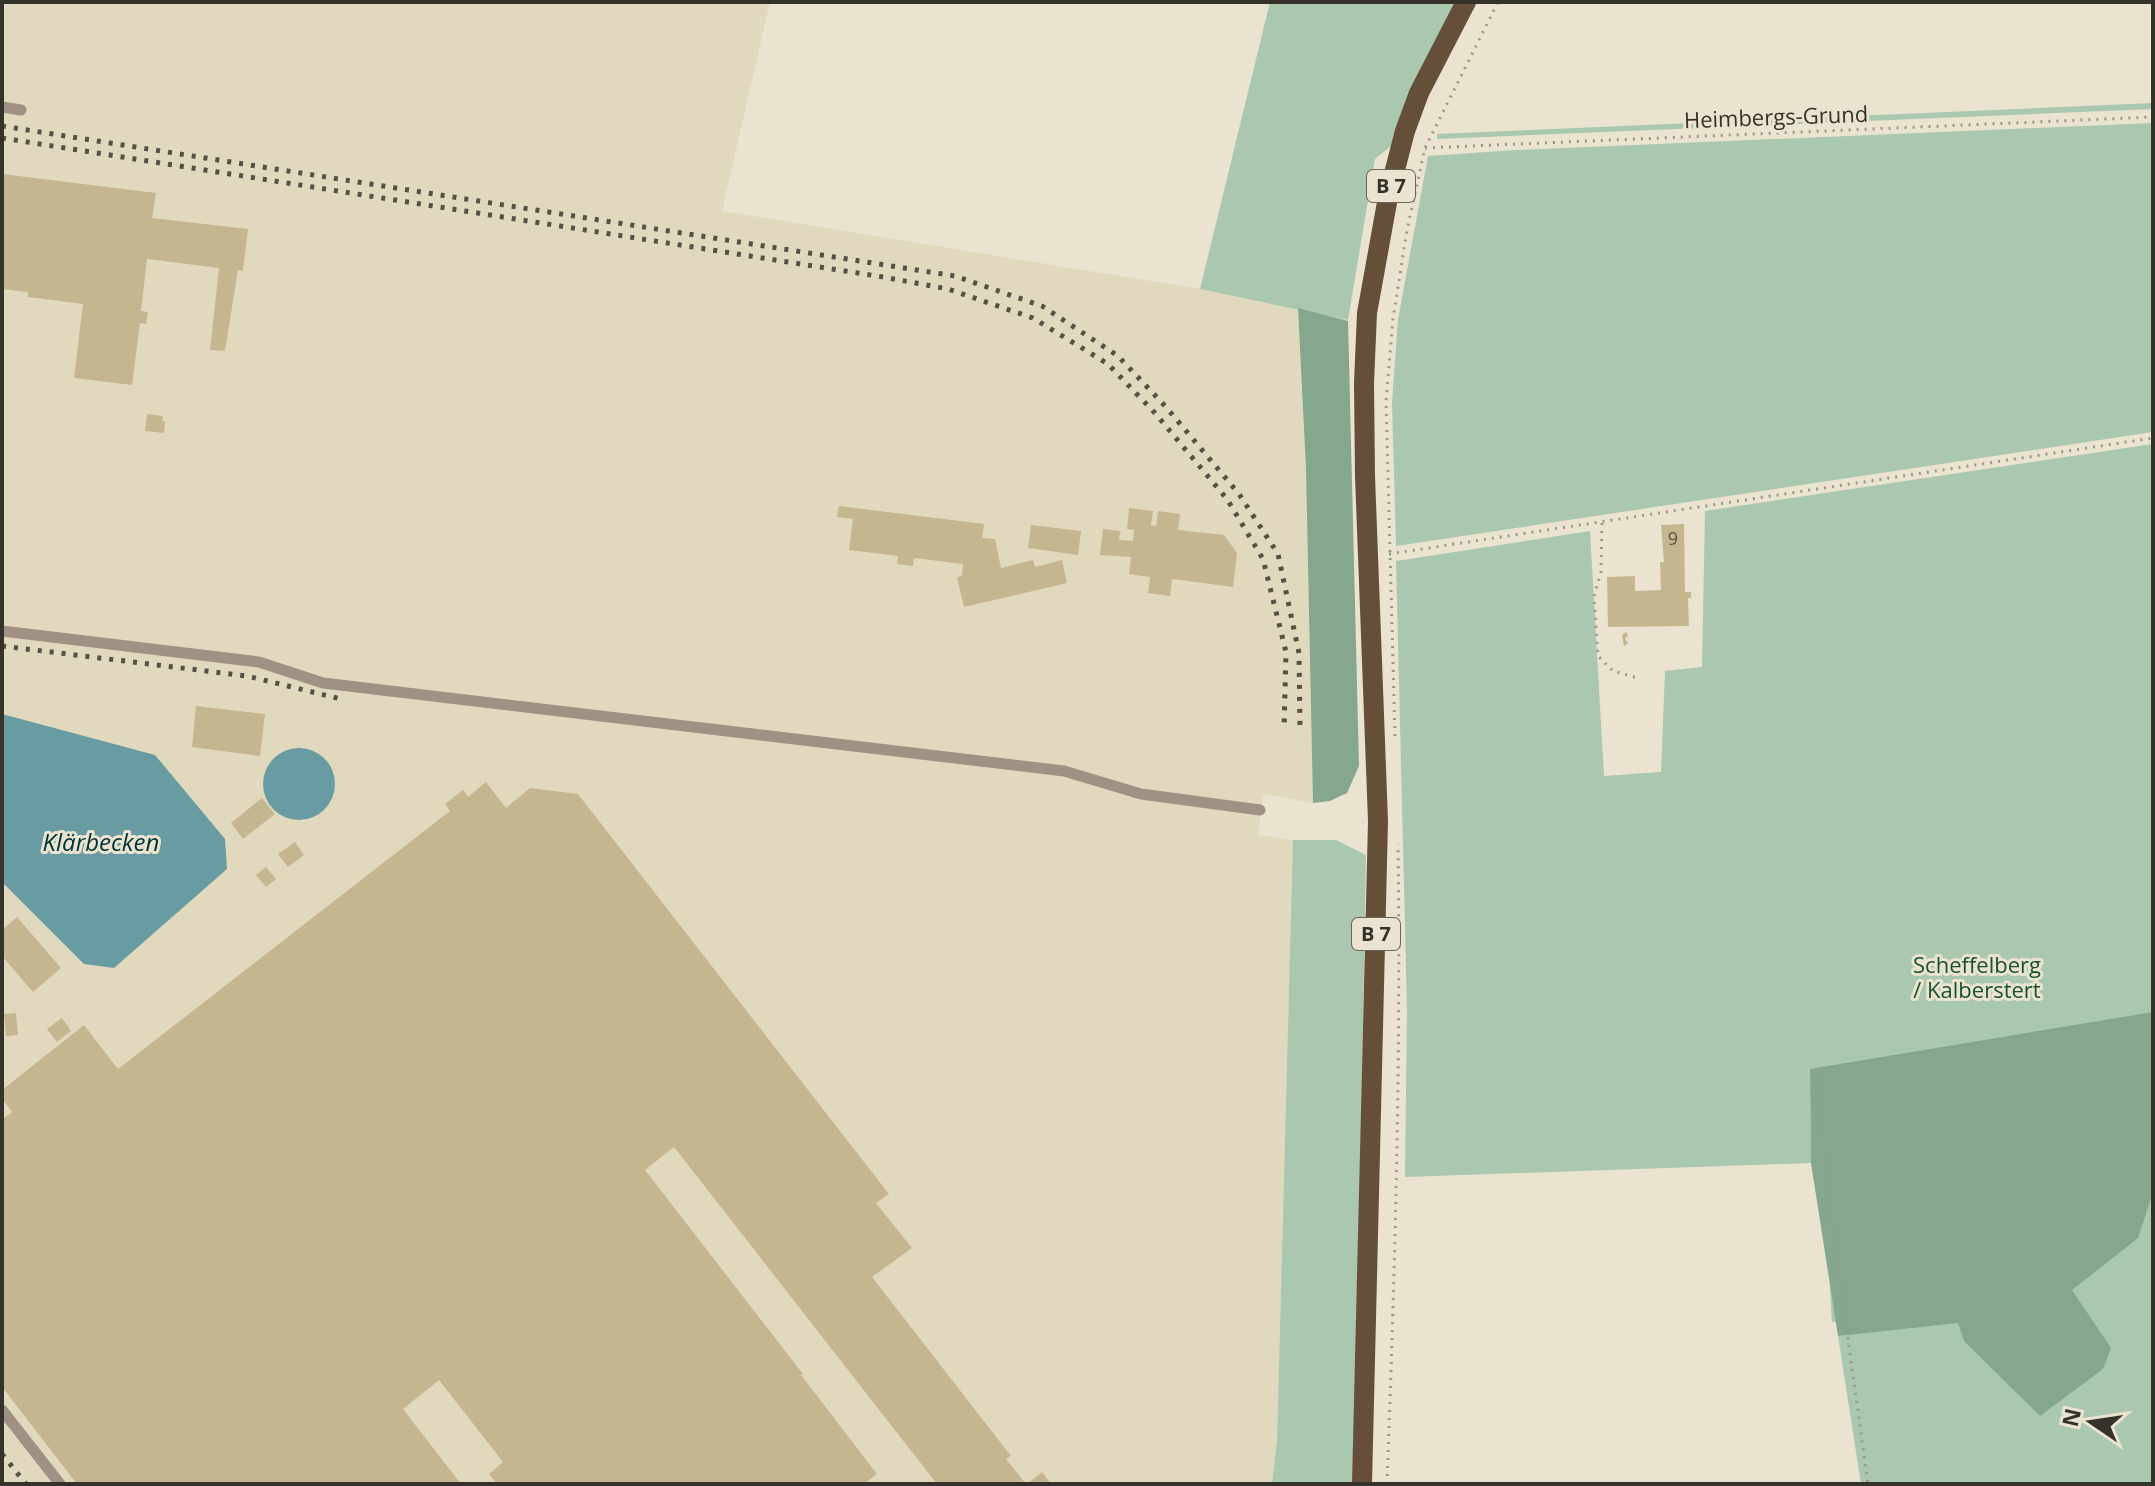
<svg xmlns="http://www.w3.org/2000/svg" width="2155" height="1486" viewBox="0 0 2155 1486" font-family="'Open Sans',sans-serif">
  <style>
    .built { fill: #e1d9be }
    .green { fill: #aac7b0 }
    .forest { fill: #84a78d }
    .water { fill: #689ba2 }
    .building { fill: #c4b790 }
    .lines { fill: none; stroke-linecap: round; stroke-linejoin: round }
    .path { stroke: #9c9789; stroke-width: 3; stroke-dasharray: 2 6; stroke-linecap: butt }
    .lane { stroke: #9f9285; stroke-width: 11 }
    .primary { stroke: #664f38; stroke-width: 20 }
    .rail { stroke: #545147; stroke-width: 5; stroke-dasharray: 4 8; stroke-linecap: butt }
    .labels { text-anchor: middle; stroke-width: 6; stroke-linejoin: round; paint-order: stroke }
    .number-label { font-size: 18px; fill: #585344 }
    .shield { fill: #eae3cf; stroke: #6b675c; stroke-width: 2 }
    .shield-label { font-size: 20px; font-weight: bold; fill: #34322a }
    .street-label { font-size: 22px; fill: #34322a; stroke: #eae3cf }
    .park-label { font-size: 22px; fill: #19532e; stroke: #eae3cf }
    .water-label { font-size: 24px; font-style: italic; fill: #003339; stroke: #eae3cf }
  </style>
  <rect width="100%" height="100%" fill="#eae3cf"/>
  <path class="built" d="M2,2H770L722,211L1200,289L1298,308L1306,469L1313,803L1263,794L1258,835L1293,840L1277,1440L1272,1484H2Z"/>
  <g class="green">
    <path d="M1270,2H1461L1413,89L1391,146L1375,159L1348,320L1200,289Z"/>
    <path d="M2153,103V109L1437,139V134Z"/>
    <path d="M2153,123V432L1396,546L1392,402L1398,320L1428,156L1516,150Z"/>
    <path d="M2153,444V1484H1861L1838,1336L1851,1334L1849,1323L1832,1322L1818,1068L1810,1069L1811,1163L1405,1177L1407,1010L1396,561L1590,531L1604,776L1661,772L1665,671L1702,667L1705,511Z"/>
    <path d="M1293,840H1336L1366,855L1355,1484H1272L1277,1440Z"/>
  </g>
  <g class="forest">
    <path d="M1298,308L1348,321L1359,766L1347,793L1330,801L1313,803L1306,469Z"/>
    <path d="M2153,1012V1192L2138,1238L2072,1290L2111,1348L2103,1369L2040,1416L1964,1341L1958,1323L1838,1336L1811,1163L1810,1069Z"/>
  </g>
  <g class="water">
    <path d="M2,714L155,755L225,839L227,869L114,968L84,964L2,882Z"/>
    <circle cx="299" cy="784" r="36"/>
  </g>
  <g class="building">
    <path d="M2,174L156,193L152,218L248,229L243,271L238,270L225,351L210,350L219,268L147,259L141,311L148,312L146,324L140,323L132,385L74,378L83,304L28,297V292L2,289Z"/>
    <path d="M147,414L163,416L162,421H165L164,433L145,431Z"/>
    <path d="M839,506L984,524L982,538L995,539L1001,568L1033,560L1035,567L1062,560L1067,583L964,607L957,578L962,575L963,564L914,558L913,566L897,564L898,556L849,550L853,519L837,517Z"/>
    <path d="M1129,508L1153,511L1151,525L1156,526L1158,511L1180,514L1178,530L1224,535L1237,553L1233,587L1172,579L1170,596L1148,593L1150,577L1129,574L1131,557L1100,555L1103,529L1120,531L1119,540L1133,541L1134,530L1127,529Z"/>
    <path d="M1684,524L1685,592H1691V598H1688L1689,626L1608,627L1607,577L1635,576V591L1661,590L1660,562H1664L1661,525Z"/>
    <path d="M1031,525L1081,531L1078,555L1028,548Z"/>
    <path d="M1626,632L1628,635L1625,639L1628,643L1624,646L1622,635Z"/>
    <path d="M196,706L265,714L260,756L192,747Z"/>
    <path d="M486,782L506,808L530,788L578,794L889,1194L876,1203L912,1248L872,1277L1011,1456L1006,1459L1026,1484H937L674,1147L645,1170L803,1374L801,1375L877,1474L864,1484H497L489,1474L503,1462L439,1380L403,1409L461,1484H77L2,1387V1342L4,1340L2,1337V1120L12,1112L2,1098V1090L84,1025L118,1069L450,811L445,804L463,790L468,797Z"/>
    <path d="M262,798L275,814L243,839L231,823Z"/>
    <path d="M295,842L304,855L288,867L278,854Z"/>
    <path d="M266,867L276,879L266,887L256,875Z"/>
    <path d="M17,917L61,968L33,992L2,956V930Z"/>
    <path d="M16,1013L18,1035L6,1036L4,1014Z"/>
    <path d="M62,1018L71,1031L57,1042L47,1029Z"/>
    <path d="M1042,1472L1051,1484H1027Z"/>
  </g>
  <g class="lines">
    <g class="path">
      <path d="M1425,148L2153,117"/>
      <path d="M1602,523L1601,572L1594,596L1598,656L1613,671L1635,677"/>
      <path d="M1389,554L2153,438"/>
      <path d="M1395,736L1386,402L1393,319L1407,230L1425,148L1498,2"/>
      <path d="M1821,1067L1825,1172L1868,1484"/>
      <path d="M1387,1484C1395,1270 1401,1058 1398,844"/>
    </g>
    <g class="lane">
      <path d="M2,107L21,110"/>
      <path d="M2,631L259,662L323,683L1064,771L1141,794L1260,810"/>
      <path d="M2,1410L60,1484"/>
    </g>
    <path class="primary" d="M1362,1484L1378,821L1365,476L1364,383L1367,313L1388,197L1405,131L1419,93L1466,2"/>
    <g class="rail">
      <path d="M2,126L955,276L1042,306L1118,356L1166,407L1239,494L1278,554L1299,653L1300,728"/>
      <path d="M2,138L883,277L948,289L1033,318L1108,364L1154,412L1227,499L1263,559L1286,652L1284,730"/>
      <path d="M2,646L247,676L345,700"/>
      <path d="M2,1454L26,1484"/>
    </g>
  </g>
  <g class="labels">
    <g class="number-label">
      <text x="1673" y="545">9</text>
    </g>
    <g class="shield">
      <rect x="1367" y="170" width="48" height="32" rx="6"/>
      <rect x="1352" y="918" width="48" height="32" rx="6"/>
    </g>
    <g class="shield-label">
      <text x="1391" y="193">B 7</text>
      <text x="1376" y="941">B 7</text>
    </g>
    <g class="street-label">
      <text transform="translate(1776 117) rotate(-2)" y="8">Heimbergs-Grund</text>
    </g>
    <g class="park-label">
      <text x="1977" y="973">Scheffelberg<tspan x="1977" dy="25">/ Kalberstert</tspan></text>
    </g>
    <g class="water-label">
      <text x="101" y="851">Klärbecken</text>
    </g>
  </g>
  <rect width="2155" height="1486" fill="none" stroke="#34322a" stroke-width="8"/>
  <g transform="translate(2091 1422) rotate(283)" stroke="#eae3cf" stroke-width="6" paint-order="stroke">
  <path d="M0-6L14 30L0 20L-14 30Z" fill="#34322a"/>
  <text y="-12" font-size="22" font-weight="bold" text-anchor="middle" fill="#34322a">N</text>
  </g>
</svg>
